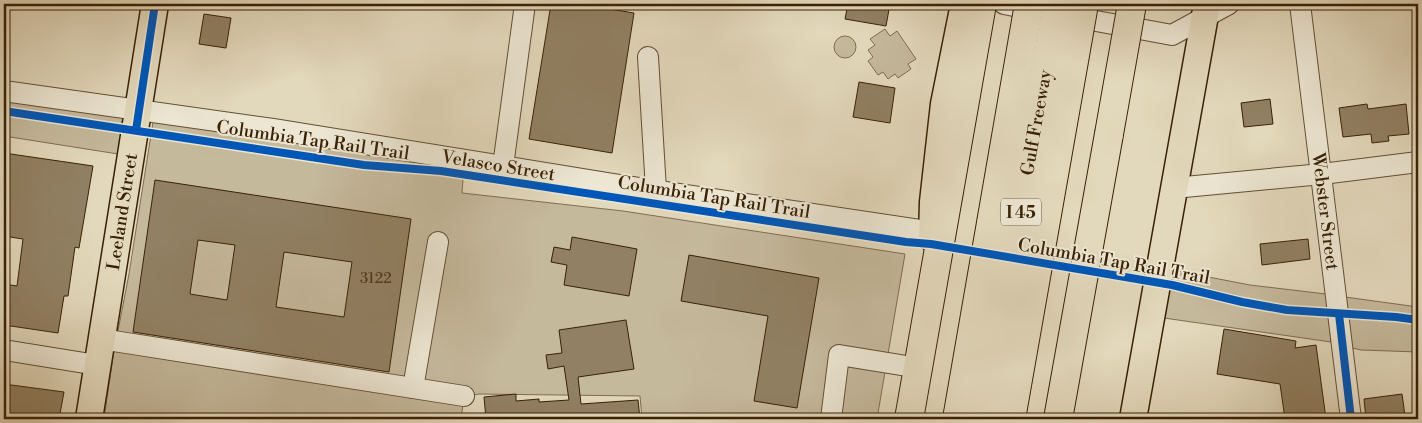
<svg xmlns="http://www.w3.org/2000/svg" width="1422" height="423" viewBox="0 0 1422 423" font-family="'Libre Bodoni',serif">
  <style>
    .green { fill: #c5b99c; stroke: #806d50 }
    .building { fill: #918063; stroke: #3a2104; fill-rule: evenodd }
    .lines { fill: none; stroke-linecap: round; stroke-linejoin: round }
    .minor-casing { stroke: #644f32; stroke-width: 22 }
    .major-casing { stroke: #3a2104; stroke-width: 29 }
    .highway-casing { stroke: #3a2104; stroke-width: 30 }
    .minor { stroke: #ece6d3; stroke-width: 20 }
    .major { stroke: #e2d8bb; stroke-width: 26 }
    .highway { stroke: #e2d8bb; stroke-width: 28 }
    .highway-bridge-casing { stroke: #3a2104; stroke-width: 30; stroke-linecap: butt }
    .highway-bridge { stroke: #e2d8bb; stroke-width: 28 }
    .cycleway-casing { stroke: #ece6d3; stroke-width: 11 }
    .cycleway { stroke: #0057b8; stroke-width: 8 }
    .labels { text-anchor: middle; stroke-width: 4; stroke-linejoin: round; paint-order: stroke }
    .number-label { font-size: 15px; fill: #50391c }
    .shield { fill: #ece6d3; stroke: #6f5c42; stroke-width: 1 }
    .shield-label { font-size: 16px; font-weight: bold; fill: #3a2104 }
    .street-label { font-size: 18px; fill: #3a2104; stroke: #ece6d3 }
  </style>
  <rect width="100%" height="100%" fill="#e2d8bb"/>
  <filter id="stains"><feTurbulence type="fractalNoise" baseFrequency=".004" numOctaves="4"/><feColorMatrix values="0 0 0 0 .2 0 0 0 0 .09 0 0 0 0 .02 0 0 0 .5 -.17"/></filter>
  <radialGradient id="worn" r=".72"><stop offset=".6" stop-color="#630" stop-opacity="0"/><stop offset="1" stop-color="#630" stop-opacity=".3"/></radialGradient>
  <g class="green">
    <path d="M885,29L890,36L897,31L916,59L908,64L911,69L898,78L895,74L888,79L883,72L878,75L868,61L873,57L868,50L875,45L870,39Z"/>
    <circle cx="845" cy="47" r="11"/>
    <path d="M4,100L123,118L118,154L4,136Z"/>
    <path d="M153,122L464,165L462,193L623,211L905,254L877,419H642L640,396L479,394L464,397L461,419H104L113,357L129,274Z"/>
    <path d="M1172,270L1250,285L1326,294L1331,342L1164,318Z"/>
    <path d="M1345,297L1418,307V352L1361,350L1348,347Z"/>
  </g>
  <g class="building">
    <path d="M551,4H580L634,13L612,153L529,139Z"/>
    <path d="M848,4H890L886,26L845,19Z"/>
    <path d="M204,14L231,18L226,48L199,44Z"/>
    <path d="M859,82L895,88L890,123L853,117Z"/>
    <path d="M1270,99L1273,124L1244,127L1241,103Z"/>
    <path d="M1367,104L1368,109L1406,104L1409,134L1388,136L1389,141L1372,143L1371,134L1343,137L1339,108Z"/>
    <path d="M4,153L93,166L79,248L75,247L68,296H64L58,333L4,325V284L17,286L23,239L4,236Z"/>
    <path d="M155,180L411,219L389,372L133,332ZM198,240L235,245L227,300L190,294ZM284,252L352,262L344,317L276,307Z"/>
    <path d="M572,237L637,249L629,296L564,285L567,265L551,262L554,247L570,250Z"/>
    <path d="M1308,239L1310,259L1262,265L1260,244Z"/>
    <path d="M689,255L819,278L797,408L754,401L768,316L681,301Z"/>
    <path d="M626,320L634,369L578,377L581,404L638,400L640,419H486L484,397L516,394V401L539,399V402L569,400L564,366L548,369L546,355L562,353L559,330Z"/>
    <path d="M1224,329L1296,341L1295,348L1316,345L1326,419H1285L1280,384L1217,374Z"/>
    <path d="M4,384L64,392L59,419H4Z"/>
    <path d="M1402,394L1405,416L1366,419L1364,399Z"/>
  </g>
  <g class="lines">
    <g class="minor-casing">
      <g id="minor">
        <path d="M1004,4L1040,11"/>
        <path id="s1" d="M1300,4L1351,419"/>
        <path d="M1069,16L1172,35L1229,4"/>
        <path d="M648,57L656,190"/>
        <path id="s2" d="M4,91L273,129L620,185L933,232"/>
        <path d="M503,166L525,4"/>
        <path d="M1174,188L1322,174L1418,162"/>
        <path d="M101,339L464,396"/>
        <path d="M4,350L97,365"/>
        <path d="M413,388L438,242"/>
        <path d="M831,419L839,355L913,367"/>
      </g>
    </g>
    <g class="major-casing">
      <g id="major">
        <path d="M932,238L933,202L944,104L964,4"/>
        <path id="s3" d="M89,419L155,4"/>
        <path d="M1133,419L1207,4"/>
      </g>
    </g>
    <g class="highway-casing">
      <g id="highway">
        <path d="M909,419L982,4"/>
        <path d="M1058,419L1109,134"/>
      </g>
    </g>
    <use href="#minor" class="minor"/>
    <use href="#major" class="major"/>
    <use href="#highway" class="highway"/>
    <g class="highway-bridge-casing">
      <g id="highway-bridge">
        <path d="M1109,134L1132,4"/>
        <path d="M957,419L1029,4"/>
        <path id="s4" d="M984,419L1057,4"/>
        <path d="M1011,419L1084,4"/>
      </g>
    </g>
    <use href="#highway-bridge" class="highway-bridge"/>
    <g class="cycleway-casing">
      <g id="cycleway">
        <path d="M4,111L364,165L441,171L906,242L931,244L1172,285L1242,302L1287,310L1396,317L1418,320"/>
        <path d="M136,130L155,4"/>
        <path d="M1339,314L1351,419"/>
      </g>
    </g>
    <use href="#cycleway" class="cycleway"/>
  </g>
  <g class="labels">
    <g class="number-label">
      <text x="376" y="283">3122</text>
    </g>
    <rect class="shield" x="1001" y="198.5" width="40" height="27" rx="4"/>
    <g class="shield-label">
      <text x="1021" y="218">I 45</text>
    </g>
    <g class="street-label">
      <text dy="6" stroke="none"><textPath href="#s4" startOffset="301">Gulf Freeway</textPath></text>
      <text transform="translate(313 140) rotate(8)" y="6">Columbia Tap Rail Trail</text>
      <text dy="6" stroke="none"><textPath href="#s2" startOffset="500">Velasco Street</textPath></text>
      <text transform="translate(714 197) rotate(9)" y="6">Columbia Tap Rail Trail</text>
      <text dy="6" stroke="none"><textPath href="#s3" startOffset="210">Leeland Street</textPath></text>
      <text dy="6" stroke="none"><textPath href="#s1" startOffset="209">Webster Street</textPath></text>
      <text transform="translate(1114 261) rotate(10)" y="6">Columbia Tap Rail Trail</text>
    </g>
  </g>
  <rect width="1422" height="423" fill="none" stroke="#e2d8bb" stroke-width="20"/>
  <rect x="5" y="5" width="1412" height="413" fill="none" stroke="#3a2104" stroke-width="2.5"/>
  <rect x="10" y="10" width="1402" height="403" fill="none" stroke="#3a2104"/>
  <rect width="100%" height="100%" filter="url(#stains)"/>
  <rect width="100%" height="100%" fill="url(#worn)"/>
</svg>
